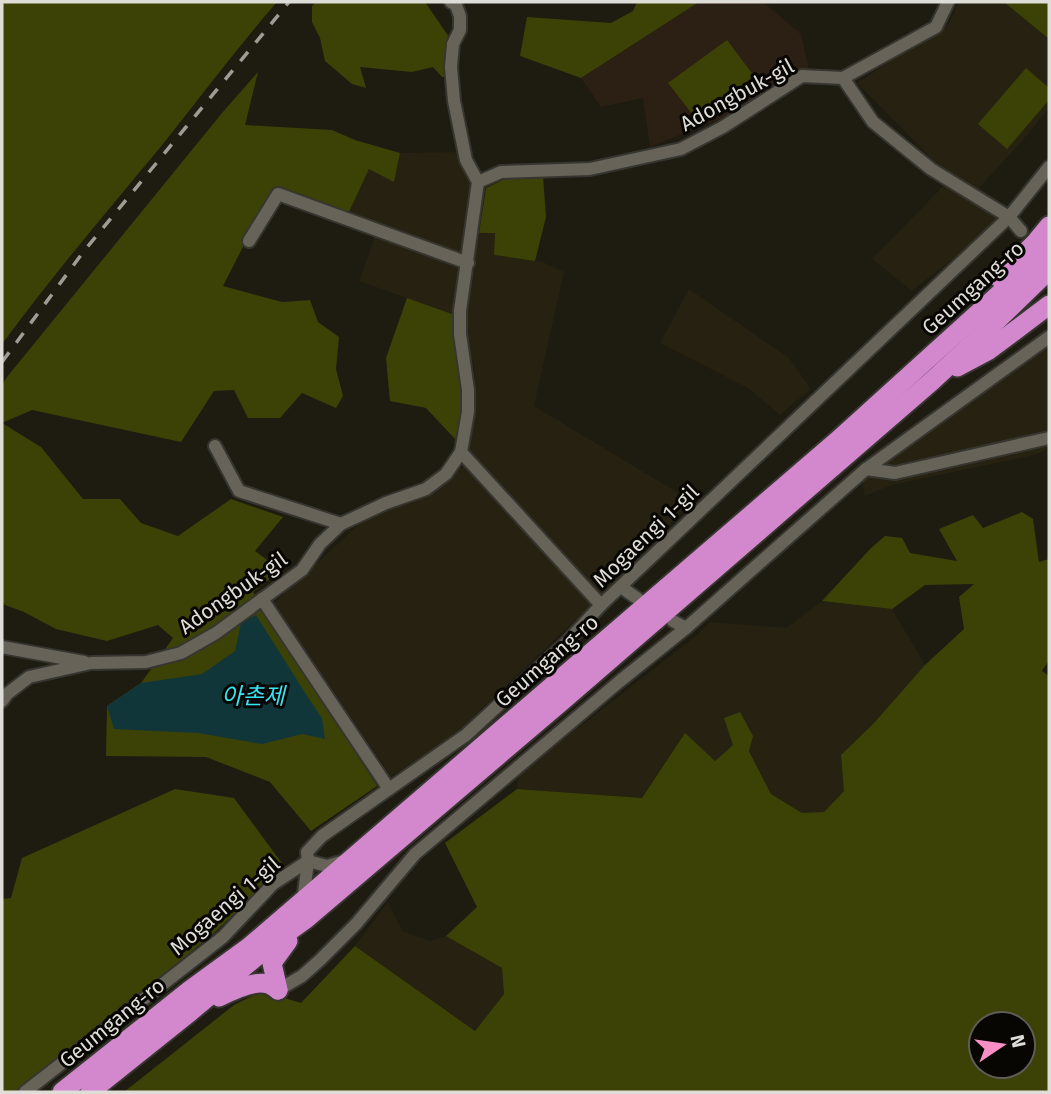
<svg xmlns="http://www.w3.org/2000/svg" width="1051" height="1094" viewBox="0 0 1051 1094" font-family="'Fira Sans','Noto Sans KR',sans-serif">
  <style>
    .built { fill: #262111 }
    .education { fill: #2c1f13 }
    .green { fill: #3c4206; fill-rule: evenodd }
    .water { fill: #113639 }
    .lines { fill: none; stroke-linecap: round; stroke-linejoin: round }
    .minor-casing { stroke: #373530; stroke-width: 16 }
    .trunk-casing { stroke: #373530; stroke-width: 23 }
    .minor { stroke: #676358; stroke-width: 12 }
    .trunk { stroke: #d388ce; stroke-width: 19 }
    .rail { stroke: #9e9c94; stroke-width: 3.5; stroke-dasharray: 12 12; stroke-linecap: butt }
    .labels { text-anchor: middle; stroke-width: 6; stroke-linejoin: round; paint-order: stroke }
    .street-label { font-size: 21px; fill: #dfddd7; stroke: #070603 }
    .water-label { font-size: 23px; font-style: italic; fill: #36e4f2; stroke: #070603 }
  </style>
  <rect width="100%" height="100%" fill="#1e1b11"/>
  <g class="built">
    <path d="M959,2H1006L1049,38V108L1023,140L979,188L1013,211L912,291L872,259L954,175L933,160L857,83L949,23Z"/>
    <path d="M455,152L472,183L463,266L452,314L359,281L375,237L343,225L369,168L394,181L400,153Z"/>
    <path d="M479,233H495L494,255L543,262L564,272L534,406L692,501L608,589L449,740L391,776L274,603L358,525L463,467L476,393L474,366L466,343L468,300Z"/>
    <path d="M689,289L789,358L811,389L780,415L748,388L660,343Z"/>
    <path d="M1049,346V448L1035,455L892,485L865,496L862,480Z"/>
    <path d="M822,601L892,609L925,665L873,724L841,755L844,791L824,813H802L771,794L749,750L733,745L715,761L685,734L642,798L517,789L519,774L697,635L710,622L786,628Z"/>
    <path d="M388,902L402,931L430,941L446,936L502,968L504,994L475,1031L355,946Z"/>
  </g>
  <path class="education" d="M699,2H763L801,34L809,70L722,118L650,147L643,98L601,107L581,78Z"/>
  <g class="green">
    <path d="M2,2H277C237,48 201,96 163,144C108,210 53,275 2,344Z"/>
    <path d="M316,2H425L449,37L447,77H442L433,67L412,72L360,67L366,88L352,84L325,61L320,38L312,22V6Z"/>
    <path d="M637,2H699L581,78L520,56L527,17L611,23L633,11Z"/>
    <path d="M1004,2H1049V39Z"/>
    <path d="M727,40L754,76L697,120L668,83Z"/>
    <path d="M1026,68L1049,88V100L1007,149L978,124Z"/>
    <path d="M258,72L245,125L332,130L355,140L400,153L394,182L369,169L348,214L273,188L223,286L282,302L310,300L318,322L339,337L336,369L343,396L336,408L302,393L280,418H248L234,390L214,391L181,442L32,410L2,423V385L7,377L222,113Z"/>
    <path d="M543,176L546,217L535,261L494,255L495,233H479L486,188L505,179Z"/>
    <path d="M407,298L452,314L460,366L463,417L455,439L426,408L390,401L386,358Z"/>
    <path d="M2,423L41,447L83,499H120L141,523L178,536L231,499L283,517L255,551L281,570L253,592L377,786L311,831L270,782L206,757L106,756L107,706L141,683L173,638L158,625L107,641L56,629L24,612L5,605L2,601Z"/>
    <path d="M1022,512L1033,519L1039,562L1049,559V660L1042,671L1049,676V1092H124L234,1005L262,991L301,1003L355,946L475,1031L504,994L502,968L446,936L477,907L445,843L517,789L642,798L685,733L715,761L733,745L724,718L740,712L753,736L749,751L771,794L802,813L824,812L844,791L841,755L873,724L925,665L964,629L959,597L974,584L925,585L892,609L822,601L871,548L885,536L902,538L910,553L957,561L939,529L973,515L983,528ZM981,1024H1023V1066H981Z"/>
    <path d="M175,789L234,798L284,866L213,934L82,1040L16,1092H2V899L11,898L22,858Z"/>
  </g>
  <path class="water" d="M256,615L309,699L322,718L325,739L302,734L262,744L198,733L114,729L107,706L141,683L202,674L235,651L241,623Z"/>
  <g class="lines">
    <g class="minor-casing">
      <g id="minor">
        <path d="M843,78L873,122L931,169L1009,217L1021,231"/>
        <path d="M478,182L501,172L590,169L681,149L723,127L802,76L843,78L936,27L948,2"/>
        <path d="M249,241L278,194L468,263"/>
        <path d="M215,446L239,491L341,524"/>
        <path d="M461,452L601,605"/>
        <path d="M866,469L895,473L1049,438"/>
        <path d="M621,587L638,599"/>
        <path d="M262,599L389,789"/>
        <path d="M673,621L686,628"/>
        <path d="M2,647L84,662"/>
        <path d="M2,701L7,694L29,677L91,663L146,662L181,653L216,633L302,570L320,544L341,524L386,503L426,489L446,474L461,452L468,412V390L460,334V311L478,182L466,160L454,101L451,67L453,44L460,30V16L456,5L451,2"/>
        <path d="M308,861L327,866L344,861"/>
        <path d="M303,901L308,861L307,852L322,836L466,735L566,643L601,605L1009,217L1049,167"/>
        <path d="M278,990L302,976L320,960L356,924L415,854L620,681L686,628L866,469L1049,337"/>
        <path d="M25,1092L223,937L273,884L308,861"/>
      </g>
    </g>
    <g class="trunk-casing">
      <g id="trunk">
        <path d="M999,278L1035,243L1049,226"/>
        <path d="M957,367L989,350L1049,305"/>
        <path d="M278,990L272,963L288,941"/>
        <path d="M219,997C231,991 255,980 268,984C272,985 275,988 278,990"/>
        <path d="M62,1092L190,990L249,947L837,441L1049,249"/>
        <path d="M90,1092L190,1012L274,942L306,919L561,702L932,381L986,331L1049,270"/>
      </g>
    </g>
    <use href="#minor" class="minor"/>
    <use href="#trunk" class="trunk"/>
    <path class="rail" d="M2,362L84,251L289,2"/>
  </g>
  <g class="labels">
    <g class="street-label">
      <text transform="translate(737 95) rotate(-29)" y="7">Adongbuk-gil</text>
      <text transform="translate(973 288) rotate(-42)" y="7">Geumgang-ro</text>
      <text transform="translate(646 536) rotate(-44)" y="7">Mogaengi 1-gil</text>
      <text transform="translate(233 593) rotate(-35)" y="7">Adongbuk-gil</text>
      <text transform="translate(547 661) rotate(-41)" y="7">Geumgang-ro</text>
      <text transform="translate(225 906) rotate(-41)" y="7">Mogaengi 1-gil</text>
      <text transform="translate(112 1023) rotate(-39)" y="7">Geumgang-ro</text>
    </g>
    <g class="water-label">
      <text x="253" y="704">아촌제</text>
    </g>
  </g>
  <rect width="1051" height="1094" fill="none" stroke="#dfddd7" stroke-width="7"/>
  <g transform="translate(1002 1045) rotate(77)"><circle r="33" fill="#070603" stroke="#5d5c58" stroke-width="2"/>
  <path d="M0-5L12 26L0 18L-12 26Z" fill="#fa8fc7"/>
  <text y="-10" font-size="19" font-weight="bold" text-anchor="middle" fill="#dfddd7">N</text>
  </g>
</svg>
